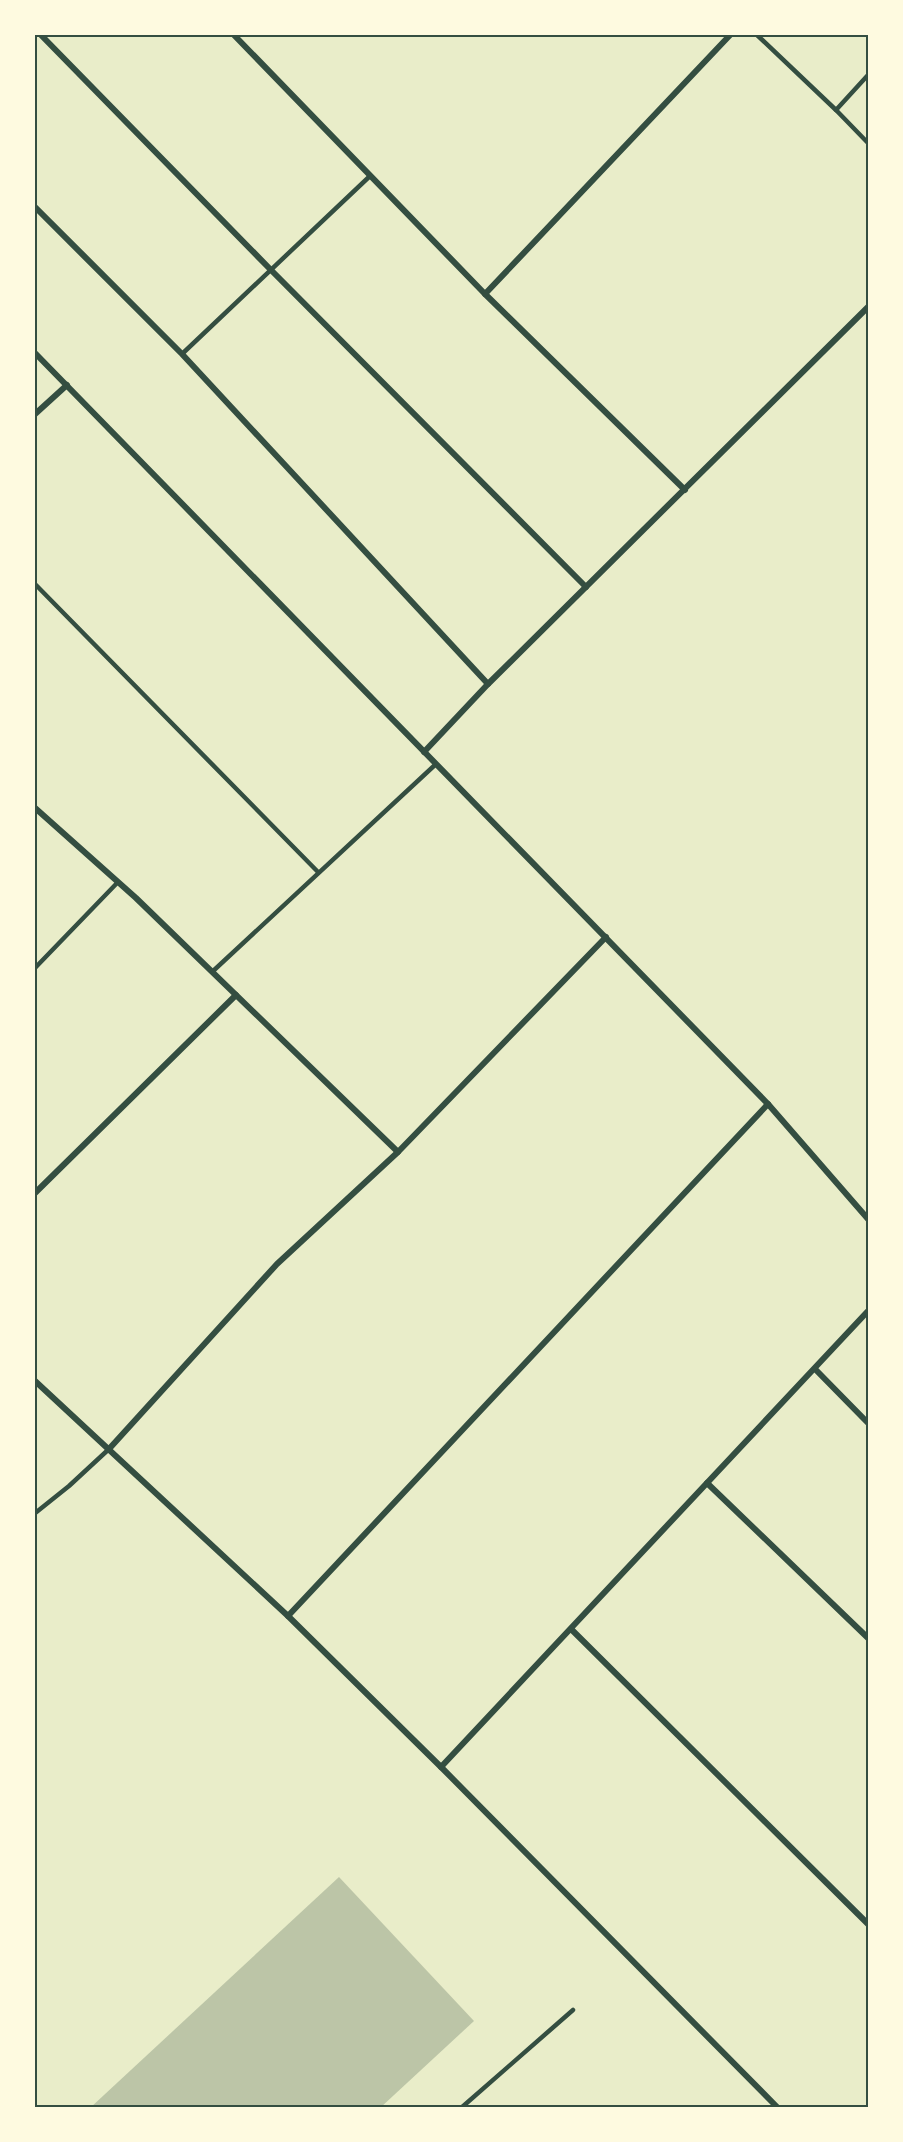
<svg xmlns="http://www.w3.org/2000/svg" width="903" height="2142" viewBox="0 0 903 2142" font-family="'Nunito Sans',sans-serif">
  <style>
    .building { fill: #bcc5a7 }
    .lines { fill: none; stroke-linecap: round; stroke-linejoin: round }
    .service { stroke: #344e41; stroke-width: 4.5 }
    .minor { stroke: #344e41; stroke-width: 6 }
    .neatline { fill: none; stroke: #344e41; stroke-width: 2 }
  </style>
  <rect width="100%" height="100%" fill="#e9edc9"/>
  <path class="building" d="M339,1877L474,2021L380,2108H90Z"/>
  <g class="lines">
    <g class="service">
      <path d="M756,34L836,110L868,143"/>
      <path d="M836,110L868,75"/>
      <path d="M182,354L370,176"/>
      <path d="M34,583L318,872"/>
      <path d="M34,969L118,882"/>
      <path d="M212,972L436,764"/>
      <path d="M34,1514L69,1486L109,1449"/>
      <path d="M461,2108L573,2010"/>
    </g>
    <g class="minor">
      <path d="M40,34L271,270L586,587"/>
      <path d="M233,34L485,294L685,490"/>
      <path d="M34,206L182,354L488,684"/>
      <path d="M485,294L731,34"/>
      <path d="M34,352L768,1104L868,1219"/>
      <path d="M34,415L67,385"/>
      <path d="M424,752L488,684L868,307"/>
      <path d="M34,807L136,898L398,1152"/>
      <path d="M34,1194L236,995"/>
      <path d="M815,1369L868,1423"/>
      <path d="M34,1380L288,1616L441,1767L778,2108"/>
      <path d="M109,1449L277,1264L398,1152L606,937"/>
      <path d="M707,1483L868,1638"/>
      <path d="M288,1616L768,1104"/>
      <path d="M571,1629L868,1924"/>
      <path d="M441,1767L868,1311"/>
    </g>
  </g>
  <rect width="903" height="2142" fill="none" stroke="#fefae0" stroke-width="72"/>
  <rect x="36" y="36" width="831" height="2070" class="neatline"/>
</svg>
